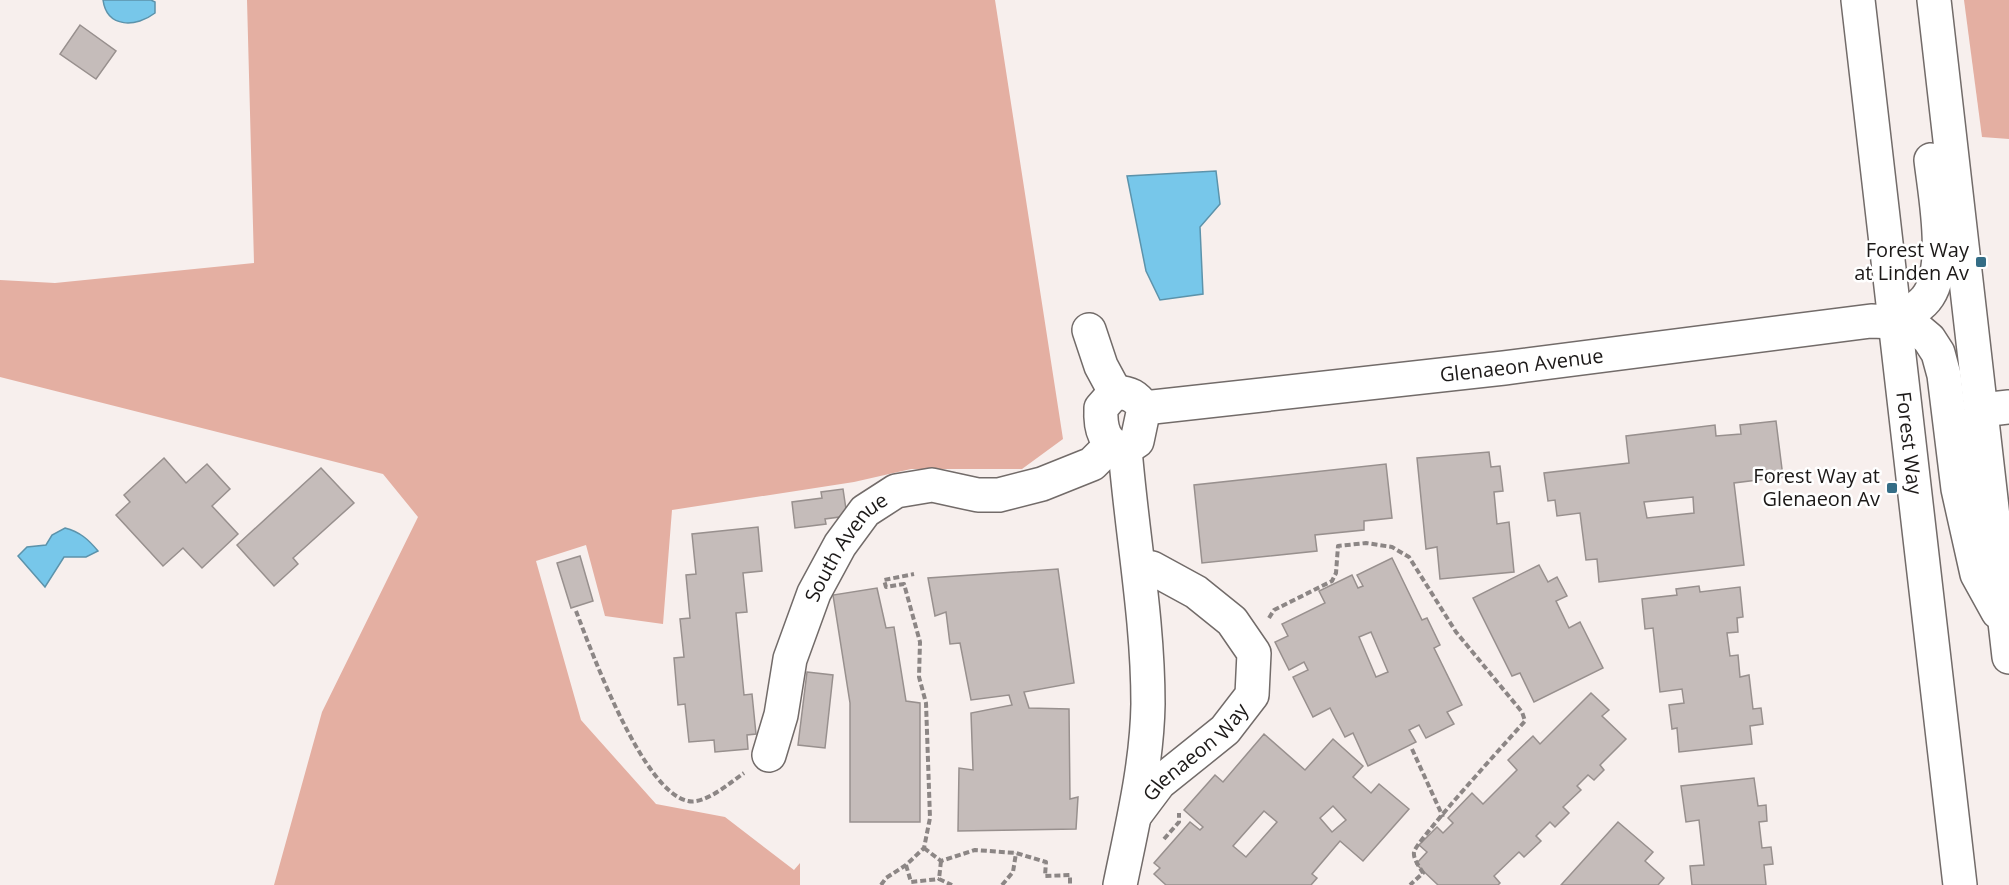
<svg xmlns="http://www.w3.org/2000/svg" width="2009" height="885" viewBox="0 0 2009 885" font-family="'Open Sans',sans-serif">
  <style>
    .green { fill: #e4afa2 }
    .water { fill: #77c7ea; stroke: #5c93ab; stroke-width: 1.5 }
    .building { fill: #c5bcba; stroke: #98908e; stroke-width: 1.5; fill-rule: evenodd }
    .lines { fill: none; stroke-linecap: round; stroke-linejoin: round }
    .minor-casing { stroke: #726b69; stroke-width: 36 }
    .major-casing { stroke: #726b69; stroke-width: 36 }
    .path { stroke: #8c8685; stroke-width: 4; stroke-dasharray: 6 3; stroke-linecap: butt }
    .minor { stroke: #fff; stroke-width: 33 }
    .major { stroke: #fff; stroke-width: 33 }
    .poi-dot { fill: #346d86; stroke: #fff; stroke-width: 2 }
    .labels { text-anchor: middle; stroke-width: 5; stroke-linejoin: round; paint-order: stroke }
    .poi-label { font-size: 20px; fill: #1c1918; stroke: #fff; text-anchor: end }
    .street-label { font-size: 20px; fill: #1c1918; stroke: #fff }
  </style>
  <rect width="100%" height="100%" fill="#f7efed"/>
  <g class="green">
    <path d="M247,0H995L1063,439L1022,469H911L854,482L672,510L663,624L605,616L586,545L536,561L581,720L656,804L725,817L794,870L800,863V885H274L322,712L418,517L383,474L0,377V280L55,283L254,263Z"/>
    <path d="M1964,0H2009V139L1982,137Z"/>
  </g>
  <g class="water">
    <path d="M103,0H151L155,2V13C137,27 107,29 103,0Z"/>
    <path d="M1216,171L1220,204L1200,227L1203,294L1160,300L1146,271L1127,176Z"/>
    <path d="M65,528C80,532 88,539 98,551L86,557H64L45,587L18,556L27,547L46,545L52,535Z"/>
  </g>
  <g class="building">
    <path d="M80,25L116,51L96,79L60,54Z"/>
    <path d="M1776,421L1783,477L1734,483L1744,565L1599,582L1597,559L1586,560L1580,513L1557,516L1555,500L1548,501L1544,473L1629,463L1626,436L1715,425L1716,436L1741,434L1740,425ZM1693,497L1694,513L1647,518L1644,502Z"/>
    <path d="M1489,452L1491,467L1500,466L1503,491L1494,492L1497,524L1509,522L1514,572L1440,579L1437,547L1426,549L1417,458Z"/>
    <path d="M164,458L186,483L207,464L230,489L212,506L238,534L202,568L183,548L163,566L116,515L130,502L124,495Z"/>
    <path d="M1386,464L1392,518L1364,521V530L1315,535L1317,551L1202,563L1194,485Z"/>
    <path d="M321,468L354,503L293,558L298,564L274,586L237,545Z"/>
    <path d="M843,489L847,516L825,519L826,524L795,528L792,502L822,498L821,492Z"/>
    <path d="M758,527L762,571L743,573L747,612L736,613L744,695L752,694L756,734L747,735L748,749L715,752L714,740L689,742L685,704L678,705L674,658L684,657L680,619L690,618L686,575L696,574L692,534Z"/>
    <path d="M580,556L593,601L571,608L557,563Z"/>
    <path d="M1392,558L1422,620L1427,618L1440,645L1434,648L1462,705L1447,712L1454,724L1426,738L1419,725L1409,730L1416,742L1368,766L1353,733L1345,737L1330,708L1313,717L1293,677L1308,670L1304,662L1289,670L1275,642L1288,636L1282,624L1325,603L1319,591L1352,575L1358,588L1363,586L1357,575ZM1371,632L1388,672L1376,677L1359,637Z"/>
    <path d="M1539,565L1548,582L1557,577L1567,596L1556,601L1569,628L1580,622L1603,668L1534,702L1520,673L1512,676L1473,598Z"/>
    <path d="M1058,569L1074,683L1024,692L1029,708L1069,709L1070,799L1078,797L1076,829L958,831L959,768L973,770L971,713L1012,705L1009,695L971,700L960,643L950,644L946,612L935,616L928,578Z"/>
    <path d="M1699,586L1700,592L1740,587L1743,617L1737,618L1738,632L1727,633L1730,656L1738,655L1740,677L1749,675L1753,709L1761,708L1763,724L1750,726L1752,744L1679,752L1677,728L1672,729L1669,705L1684,703L1682,689L1660,692L1653,628L1645,629L1642,599L1677,595L1676,589Z"/>
    <path d="M877,588L886,628L894,627L906,701L920,703V822H850V703L833,595Z"/>
    <path d="M807,672L833,675L825,748L798,745Z"/>
    <path d="M1591,693L1609,710L1602,716L1626,739L1600,765L1604,770L1594,780L1588,775L1577,786L1581,790L1563,807L1569,813L1555,827L1550,822L1536,836L1541,841L1524,857L1519,852L1494,876L1500,883L1498,885H1438L1416,864L1427,852L1419,845L1437,827L1443,833L1453,823L1448,818L1472,793L1483,804L1517,770L1508,760L1533,736L1540,744Z"/>
    <path d="M1264,734L1305,770L1333,739L1363,766L1353,777L1371,793L1379,784L1409,809L1363,861L1340,841L1312,874L1317,878L1311,885H1166L1154,874L1160,868L1154,863L1190,822L1200,830L1203,827L1184,810L1215,775L1223,782ZM1333,806L1346,820L1332,832L1320,818ZM1264,811L1277,822L1246,857L1233,846Z"/>
    <path d="M1754,778L1758,806L1766,805L1767,821L1759,822L1762,848L1771,847L1773,864L1764,865L1766,885H1692L1690,866L1704,865L1699,820L1686,822L1681,786Z"/>
    <path d="M1618,822L1653,852L1645,861L1664,878L1658,885H1561Z"/>
  </g>
  <g class="lines">
    <g class="minor-casing">
      <g id="minor">
        <path d="M1089,330L1101,366L1115,392"/>
        <path d="M1115,392C1130,393 1136,396 1144,408L1137,441L1125,449C1104,446 1100,428 1101,408Z"/>
        <path id="s1" d="M1144,408L1504,368L1871,321L1896,322"/>
        <path d="M1982,410L2009,407"/>
        <path id="s2" d="M769,755L781,715L790,659L814,593L840,545L865,511L896,491L932,485L978,495H999L1042,484L1092,464L1111,445"/>
        <path id="s3" d="M1135,815L1159,783L1225,730L1252,695L1254,653L1232,621L1196,592L1152,568L1140,566"/>
        <path d="M1120,885C1132,826 1147,765 1148,704C1148,618 1132,535 1125,449"/>
      </g>
    </g>
    <g class="major-casing">
      <g id="major">
        <path id="s4" d="M1858,0L1960,885"/>
        <path d="M1934,0L2009,657"/>
        <path d="M1896,322L1916,328L1929,339L1938,353L1944,375L1958,489L1977,574L1998,612"/>
        <path d="M1896,322C1906,315 1919,308 1926,299C1950,270 1935,195 1931,160"/>
      </g>
    </g>
    <g class="path">
      <path d="M576,611C592,653 643,792 688,801C705,805 731,782 744,773"/>
      <path d="M1269,618L1274,610L1332,581L1336,573L1338,546L1366,543L1392,547L1409,557L1456,632L1522,712L1525,721C1510,738 1416,841 1414,852C1413,859 1419,866 1423,873L1410,885"/>
      <path d="M1412,749L1443,817"/>
      <path d="M1164,839L1179,822V813"/>
      <path d="M924,848L941,861L975,850L1016,853L1046,862L1045,876L1070,875V885"/>
      <path d="M941,861L939,879L952,885"/>
      <path d="M906,865L911,882L939,879"/>
      <path d="M881,885L886,878L906,865L924,848L930,818L926,703L919,677L920,642L904,584L886,587L884,580L914,574"/>
      <path d="M1002,885L1013,872L1016,853"/>
    </g>
    <use href="#minor" class="minor"/>
    <use href="#major" class="major"/>
  </g>
  <g class="poi-dot">
    <rect x="1975" y="256" width="12" height="12" rx="3"/>
    <rect x="1886" y="482" width="12" height="12" rx="3"/>
  </g>
  <g class="labels">
    <g class="poi-label">
      <text x="1969" y="257">Forest Way<tspan x="1969" dy="23">at Linden Av</tspan></text>
      <text x="1880" y="483">Forest Way at<tspan x="1880" dy="23">Glenaeon Av</tspan></text>
    </g>
    <g class="street-label">
      <text dy="7" stroke="none"><textPath href="#s1" startOffset="380">Glenaeon Avenue</textPath></text>
      <text dy="7" stroke="none"><textPath href="#s4" startOffset="446">Forest Way</textPath></text>
      <text dy="7" stroke="none"><textPath href="#s2" startOffset="225">South Avenue</textPath></text>
      <text dy="7" stroke="none"><textPath href="#s3" startOffset="88">Glenaeon Way</textPath></text>
    </g>
  </g>
</svg>
